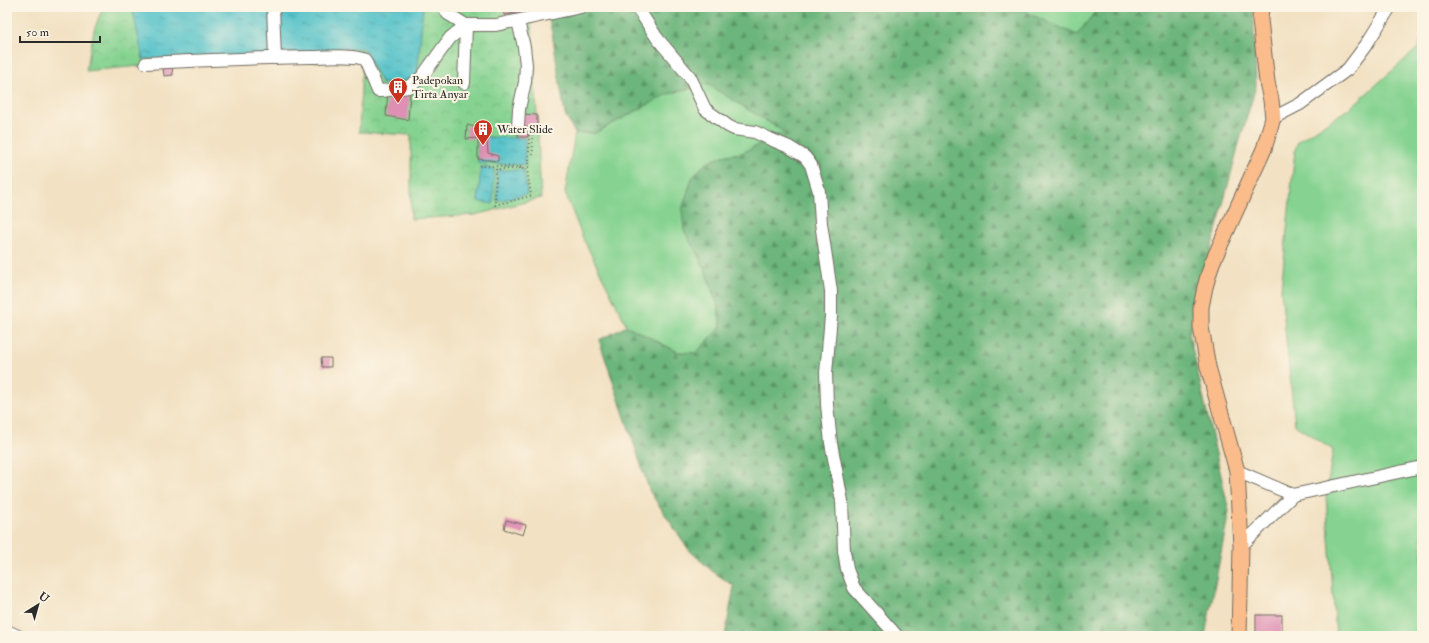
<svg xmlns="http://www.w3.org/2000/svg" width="1429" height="643" viewBox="0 0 1429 643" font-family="'IM FELL Double Pica',serif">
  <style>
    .green { fill: #86d391; stroke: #587f5e }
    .forest { fill: url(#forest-firs); stroke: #4c7053 }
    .park { fill: url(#park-crowns); stroke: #587f5e }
    .water { fill: url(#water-ripples); stroke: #40767a }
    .building { fill: #df8fb4 }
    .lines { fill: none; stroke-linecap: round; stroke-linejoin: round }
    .minor-casing { stroke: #716b60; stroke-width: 14 }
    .major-casing { stroke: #716b60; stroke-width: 17 }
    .path { stroke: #716b60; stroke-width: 2; stroke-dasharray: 1 3; stroke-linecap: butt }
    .minor { stroke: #fff; stroke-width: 12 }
    .major { stroke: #fabc8b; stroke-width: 15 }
    .labels { text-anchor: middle; stroke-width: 4; stroke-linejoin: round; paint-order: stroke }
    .poi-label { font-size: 12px; fill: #2b2b2b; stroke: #fcf5e5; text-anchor: start }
  </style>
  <defs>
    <pattern id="forest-firs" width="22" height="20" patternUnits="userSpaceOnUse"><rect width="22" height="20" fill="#6cb57b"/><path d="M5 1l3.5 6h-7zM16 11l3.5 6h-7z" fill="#599365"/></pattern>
    <pattern id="park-crowns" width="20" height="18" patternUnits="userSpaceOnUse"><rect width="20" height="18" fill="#86d391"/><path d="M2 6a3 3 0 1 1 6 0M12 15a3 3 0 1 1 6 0" fill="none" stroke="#74b57d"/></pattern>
    <pattern id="water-ripples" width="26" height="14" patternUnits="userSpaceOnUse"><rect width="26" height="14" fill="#54c2c9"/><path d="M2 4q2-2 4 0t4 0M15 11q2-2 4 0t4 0" fill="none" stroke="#469ea3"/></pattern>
  </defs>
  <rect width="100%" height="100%" fill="#fcf5e5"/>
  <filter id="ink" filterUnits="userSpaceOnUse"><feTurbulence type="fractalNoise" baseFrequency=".025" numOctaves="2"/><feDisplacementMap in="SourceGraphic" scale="8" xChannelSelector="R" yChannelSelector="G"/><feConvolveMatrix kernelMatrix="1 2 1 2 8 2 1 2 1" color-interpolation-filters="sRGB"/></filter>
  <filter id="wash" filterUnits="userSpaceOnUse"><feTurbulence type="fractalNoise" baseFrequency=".012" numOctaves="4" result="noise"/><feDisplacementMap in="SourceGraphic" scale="16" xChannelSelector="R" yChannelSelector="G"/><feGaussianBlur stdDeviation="0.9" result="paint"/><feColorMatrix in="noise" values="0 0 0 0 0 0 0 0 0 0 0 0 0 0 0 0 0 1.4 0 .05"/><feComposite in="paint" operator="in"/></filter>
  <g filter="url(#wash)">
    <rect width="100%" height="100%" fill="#f2e1c2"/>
    <g class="green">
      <path d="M1019,7H1099L1077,35L1034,16Z"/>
      <path d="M1422,36V636H1336L1326,495L1333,450L1295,425L1281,290L1295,150L1298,141L1350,108L1419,47Z"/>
      <path d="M708,84L785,132L742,153L722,156L704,267L718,306L721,327L696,353L678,352L627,326L582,236L565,193L575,133H595L668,94Z"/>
    </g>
    <path class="forest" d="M546,7H1019L1034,16L1077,35L1099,7H1253L1256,86L1238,147L1189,334L1229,511L1205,636H725L734,586L712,571L689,550L650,492L599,340L627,326L678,352L696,353L721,327L718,306L711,286L704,267L684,230L682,210L692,178L705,164L722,156L742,153L784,132L707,84L668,94L595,133H575L565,115L552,33Z"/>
    <path class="park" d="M103,7H530L534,55L541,198L475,215L411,219V135L359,132L362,61L151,65L86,71L94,30Z"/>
    <g class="water">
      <path d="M133,7H423L417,79L382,84L363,48L247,56L143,59L134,16Z"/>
      <path d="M487,137L525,138V165L478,163V138Z"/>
      <path d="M481,167L494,169L493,204L478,201Z"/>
      <path d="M497,170H524L527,194L497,201Z"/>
    </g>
    <g id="blocks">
      <g class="building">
        <path d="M503,7H530V15L516,17L515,13L504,15Z"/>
        <path d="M172,66L173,75L164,76L163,67Z"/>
        <path d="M388,91H410L408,120L386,116Z"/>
        <path d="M523,114L537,115V128L521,127Z"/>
        <path d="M467,125L479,128L478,138L487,137L488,153L498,156V161L478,159V138L466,139Z"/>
        <rect x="518" y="130" width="10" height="7"/>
        <path d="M321,358H331V367H322Z"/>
        <path d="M506,520L526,525L523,535L504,529Z"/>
        <rect x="1256" y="615" width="26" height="21"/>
      </g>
    </g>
  </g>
  <g filter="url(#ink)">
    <use href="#blocks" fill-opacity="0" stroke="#716b60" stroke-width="1"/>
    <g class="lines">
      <g class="minor-casing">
        <g id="minor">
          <path d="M273,7L275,58"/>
          <path d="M444,7L448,14L466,25H496L581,7"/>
          <path d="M637,7L657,38L690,77L705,109L728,126L734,129L755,132L770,139L789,147L805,157L811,165L819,191L821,223L831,291V316L826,373L827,405L831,443L842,501L844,551L847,569L854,588L897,636"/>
          <path d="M146,63C201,60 256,58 310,57C323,57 355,54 365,60L378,91H382L408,87L421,78L450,38L466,25"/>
          <path d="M464,83L466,25"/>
          <path d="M1273,118L1300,104L1348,69L1366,45L1390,7"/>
          <path d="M518,127L519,109L525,82L526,65L524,47L518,21"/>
          <path d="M1237,471L1293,495"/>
          <path d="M1241,546L1293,495L1422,467"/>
          <path d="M7,631L18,636"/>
        </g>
      </g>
      <g class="major-casing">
        <path id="major" d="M1239,636L1241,546L1237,471L1208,367L1201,327V307L1205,287L1212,263L1264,149L1273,118L1271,100L1267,82L1260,20L1261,7"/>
      </g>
      <g class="path">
        <path d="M529,129H532L533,156"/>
        <path d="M480,166L529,167V131"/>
        <path d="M520,169H496L495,205L531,196L527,169H520L521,167"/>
      </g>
      <use href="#minor" class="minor"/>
      <use href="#major" class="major"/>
    </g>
  </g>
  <defs>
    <g id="building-pin" transform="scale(1)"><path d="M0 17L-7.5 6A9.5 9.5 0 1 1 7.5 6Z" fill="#c8321e" stroke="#fcf5e5"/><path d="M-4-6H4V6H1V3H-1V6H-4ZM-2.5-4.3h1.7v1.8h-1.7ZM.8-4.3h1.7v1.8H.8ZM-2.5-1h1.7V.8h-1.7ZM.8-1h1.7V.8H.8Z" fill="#fff"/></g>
  </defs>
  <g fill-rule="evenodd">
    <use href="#building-pin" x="398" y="87"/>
    <use href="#building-pin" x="483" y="129"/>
  </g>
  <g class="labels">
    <g class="poi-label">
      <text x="412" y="84">Padepokan<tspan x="412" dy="14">Tirta Anyar</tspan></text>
      <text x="497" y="133">Water Slide</text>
    </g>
  </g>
  <rect width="1429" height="643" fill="none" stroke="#fcf5e5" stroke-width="24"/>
  <g transform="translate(38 605) rotate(37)" stroke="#fcf5e5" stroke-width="3" paint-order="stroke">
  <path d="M0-3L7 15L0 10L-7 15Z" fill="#2b2b2b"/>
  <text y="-6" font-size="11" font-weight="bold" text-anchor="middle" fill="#2b2b2b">U</text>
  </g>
  <path d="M20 36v6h80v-6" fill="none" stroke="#2b2b2b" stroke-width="2"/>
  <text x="26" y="36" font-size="12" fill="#2b2b2b" stroke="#fcf5e5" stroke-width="3" paint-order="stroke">50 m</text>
</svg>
